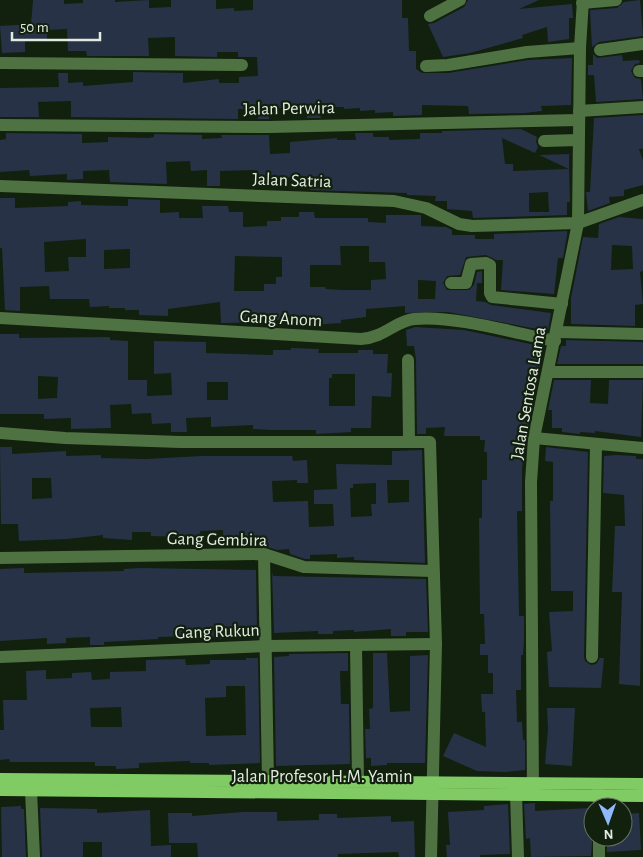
<svg xmlns="http://www.w3.org/2000/svg" width="643" height="857" viewBox="0 0 643 857" font-family="'Alegreya Sans',sans-serif">
  <style>
    .building { fill: #273246; fill-rule: evenodd }
    .lines { fill: none; stroke-linecap: round; stroke-linejoin: round }
    .minor { stroke: #4f7242; stroke-width: 12 }
    .major { stroke: #80cb64; stroke-width: 12 }
    .labels { text-anchor: middle; stroke-width: 4.5; stroke-linejoin: round; paint-order: stroke }
    .street-label { font-size: 18px; fill: #e2ebdf; stroke: #12200e }
  </style>
  <rect width="100%" height="100%" fill="#12200e"/>
  <g class="building">
    <path d="M33,0H64V4L83,3V0H115V2L149,0V8L171,7V0H216V9L234,8V11L253,10V0H402V18H408L409,51H416V69L422,73H448L528,60L572,58L571,105L541,106L542,111L525,113L469,114L468,106L422,105V115L393,116V112L375,113V110L360,111V108L344,109V107H320L321,118H307L306,110L294,111V108H270L269,119H258V109H238V119L71,117V101L38,102L39,117H0V88L59,87L58,73H68V83L83,82V86L133,82V72L183,73V83L219,79V83H239V77L258,76L257,57H238V52H217V57L175,56V37L148,38L149,56H87L86,51H68L67,29L47,30V39L25,40V52L2,53L0,26L31,24Z"/>
    <path d="M468,0H539L519,9L572,4L573,18H569V39L548,42L547,27L522,35L523,38L470,53L443,57L428,24L434,23L464,7Z"/>
    <path d="M640,0L643,36L599,42L592,47L590,10L617,8L624,2Z"/>
    <path d="M593,54L597,58L622,55L623,61L639,60L640,63L635,64L631,71L635,78L641,79L643,99L596,102L594,75H588V65H593Z"/>
    <path d="M643,115V149H639L643,161V185L624,190V196L609,197L610,203L588,211L586,192H590L594,118Z"/>
    <path d="M521,129L537,137L536,142L538,147L535,153L502,138L505,164H513V171L569,169L570,202H567V215L473,218L472,211L447,209V201H435L436,196L407,195V193L310,190L309,183L293,184L292,177L258,180L257,170L220,171V186H207V170L191,171L190,161L166,162L167,184L110,182L109,170L83,171V179L67,180V174L30,176L29,170L0,172V140L6,139V133L82,134V143L108,142V137L149,138L154,137V134L202,135V139L222,138L221,135H269L270,154L290,153V142L337,138V140H356L355,133H373V137H389V140L420,139V133H442V131ZM548,192L549,212H529V193Z"/>
    <path d="M569,154V169L539,155Z"/>
    <path d="M0,198H15V208L68,206V202L81,201V205L128,206V199L160,200V213L179,212V218H203L202,206H228L229,212H243V227L267,226V221H281V217H299V212H314L315,218H368V222L386,223V215H421V226L446,227L452,230V235H475V239H494V234L567,231V235L563,258H558L554,294L501,290L503,260H496L486,255L466,257L460,275L447,276L443,283L447,290H469L474,285L477,272L482,271V283H477L476,301L485,302L491,305L551,313L548,331L448,312L405,313V306L366,309V317L341,320V323L311,325H298V319L274,320V322L221,323L220,302L168,309V316L139,315V310H125V308H109V306L90,307L89,299H50L49,286L20,287V311L5,310L2,248H0ZM86,239V257H68L69,271L45,272L44,242ZM340,246H369V262H385L386,279L371,280V290H341L326,289L325,287H310V265H341ZM130,249V268L104,269V250ZM235,256L282,257V277H276V284H264V291H234ZM418,280L436,281L435,299H418Z"/>
    <path d="M619,217L643,219V271L640,272L643,304L635,305V326L571,324V298L583,237L598,238L599,224ZM612,245L632,246L633,269L611,270Z"/>
    <path d="M415,327L464,330L544,347L526,437L522,468V511H517L519,616H524V640L523,655H521V690H516L517,722H522L523,740H525V770L505,772L477,771L443,756L454,733L486,747L485,712H482L481,694H493V673H488V655H480V644H485L484,614H480L479,518H482V480H487V452H484L485,440H480V436H444L445,427L426,428V434H417L416,360L414,346H407L406,330Z"/>
    <path d="M0,334H19V338L110,337V340L128,341V380H147V396L172,395L171,373L154,374V341L206,342V353L273,355V350H291V348L319,349L318,353H358V350H373V354H388L387,373H392L391,397L372,396L371,428H351V432L316,434V430H271L253,429V425L211,427V417L186,418L187,432H171V423L152,424L151,413L132,414L131,404L110,405L111,428L71,429V418L44,419V414H0ZM332,374H355V406H329V378H332ZM38,376L58,377L57,398L38,399ZM207,382H228V400H207Z"/>
    <path d="M566,340L643,342V364H557L561,346H566Z"/>
    <path d="M554,380H591L590,403L608,404L609,380H643L641,437L595,431V433L580,432V434L562,432V428H552V410H548Z"/>
    <path d="M0,447H12V454L66,451V456L101,455V458L146,459L201,456H292L293,461L307,460L308,483H297V480L272,481L273,502L308,501L309,527L334,526L333,504H314V490L337,489L336,464L392,465V451L422,450L425,563L354,560V557L337,558V554L310,555V559H305L290,554L289,549L277,550L264,546H223V530L200,531L201,540H187V537L151,536V532H132V540L103,538V535L67,539L19,541L18,524H1ZM32,478H51L52,498L32,499ZM387,480H409V502L388,503ZM376,483V504H371L372,516L351,517L350,488H353V484Z"/>
    <path d="M546,447L588,452L584,657L585,661L591,665L596,664L600,658H604L601,688L549,687L547,652L552,651L549,612L573,611V591H551L550,501H553V462L545,461Z"/>
    <path d="M616,455L636,456V459H643L640,686L619,684L622,592H612L615,526H625L624,495L603,493L604,456Z"/>
    <path d="M24,568V573L124,571V569L140,568L256,570L257,636L214,639V637L196,636L158,637V639L104,642V645H90V637L66,638V643L47,644V638L0,641V569Z"/>
    <path d="M272,572L273,576L426,579L428,632H406V636H391V629L354,632V630L333,631V634H318V631L274,633Z"/>
    <path d="M348,653V671H340L341,704H349L350,764L276,766L274,657L289,656V654Z"/>
    <path d="M373,653H387L390,712L410,711V656L428,655L425,763H387V765L371,766V758H366L365,729H370L369,709L373,708Z"/>
    <path d="M246,658H258L260,763L209,765V763H190V761L139,763V768L116,769V766H95V762H10L9,759L0,760V730H4L3,700H27L26,671L46,670V679L72,678V673L91,672L92,680L110,679V672L146,671V660L185,659L186,665L210,664V660H246ZM226,686H245L246,735L206,736L205,698L226,697ZM121,707L122,727H91L90,708Z"/>
    <path d="M547,708H575L572,766L545,764L548,729Z"/>
    <path d="M535,803V811L591,808L593,832L591,856L531,857L530,838L526,839L524,804Z"/>
    <path d="M508,804L510,854L480,855V857H447L446,845H450L448,812L484,810V806Z"/>
    <path d="M21,806V809H24L26,857H2L1,807Z"/>
    <path d="M40,808L97,809V813L150,810L151,846L171,845V857H102V842H83V857H42Z"/>
    <path d="M243,812H277V821L319,820V814H337V818L391,816V822L414,821L415,857H399L398,852L338,854V857H198L197,843H169L168,813H192V816Z"/>
    <path d="M639,813L641,850L607,852V837H627L626,814Z"/>
  </g>
  <g class="lines">
    <g class="minor">
      <path d="M582,3L616,0"/>
      <path d="M430,16L460,0"/>
      <path d="M600,50L643,44"/>
      <path d="M0,63L242,65"/>
      <path d="M426,66L448,65L527,52L580,48"/>
      <path d="M639,71H643"/>
      <path d="M579,111L643,107"/>
      <path d="M0,125L269,127L579,120"/>
      <path d="M544,141L578,140"/>
      <path d="M0,186L394,201L426,208L459,224L472,226L578,223L643,200"/>
      <path d="M451,283H466L471,264L486,263L490,265V293L492,297L562,304"/>
      <path d="M0,318L361,339C386,337 395,321 414,319C454,315 515,333 555,341"/>
      <path d="M557,332L643,334"/>
      <path d="M408,360L409,442"/>
      <path d="M549,372H643"/>
      <path d="M0,433L65,438L180,442H430L436,644L431,857"/>
      <path d="M534,438L643,448"/>
      <path d="M264,554L268,781"/>
      <path d="M0,558L264,554L304,567L432,571"/>
      <path d="M356,646L358,781"/>
      <path d="M0,657L267,646L436,644"/>
      <path d="M592,657L596,444"/>
      <path d="M598,785L599,807"/>
      <path d="M31,791L34,857"/>
      <path d="M516,794L518,857"/>
      <path d="M533,794L531,482L534,438L578,223L580,48L583,0"/>
      <path d="M599,837V857"/>
    </g>
    <g class="major">
      <path d="M0,779L643,784"/>
      <path d="M0,790L643,796"/>
    </g>
  </g>
  <g class="labels">
    <g class="street-label">
      <text transform="translate(289 108) rotate(-1)" y="6">Jalan Perwira</text>
      <text transform="translate(292 180) rotate(2)" y="6">Jalan Satria</text>
      <text transform="translate(281 318) rotate(3)" y="6">Gang Anom</text>
      <text transform="translate(528 393) rotate(-80)" y="6">Jalan Sentosa Lama</text>
      <text transform="translate(217 539) rotate(1)" y="6">Gang Gembira</text>
      <text transform="translate(217 631) rotate(-2)" y="6">Gang Rukun</text>
      <text x="322" y="782">Jalan Profesor H.M. Yamin</text>
    </g>
  </g>
  <g transform="translate(608 822) rotate(178)"><circle r="24" fill="#12200e" stroke="#657162"/>
  <path d="M0-4L9 19L0 12L-9 19Z" fill="#90b8fd"/>
  <text y="-8" font-size="14" font-weight="bold" text-anchor="middle" fill="#e2ebdf">N</text>
  </g>
  <path d="M12 32v8h88v-8" fill="none" stroke="#e2ebdf" stroke-width="2.5"/>
  <text x="20" y="32" font-size="15" fill="#e2ebdf" stroke="#12200e" stroke-width="4" paint-order="stroke">50 m</text>
</svg>
